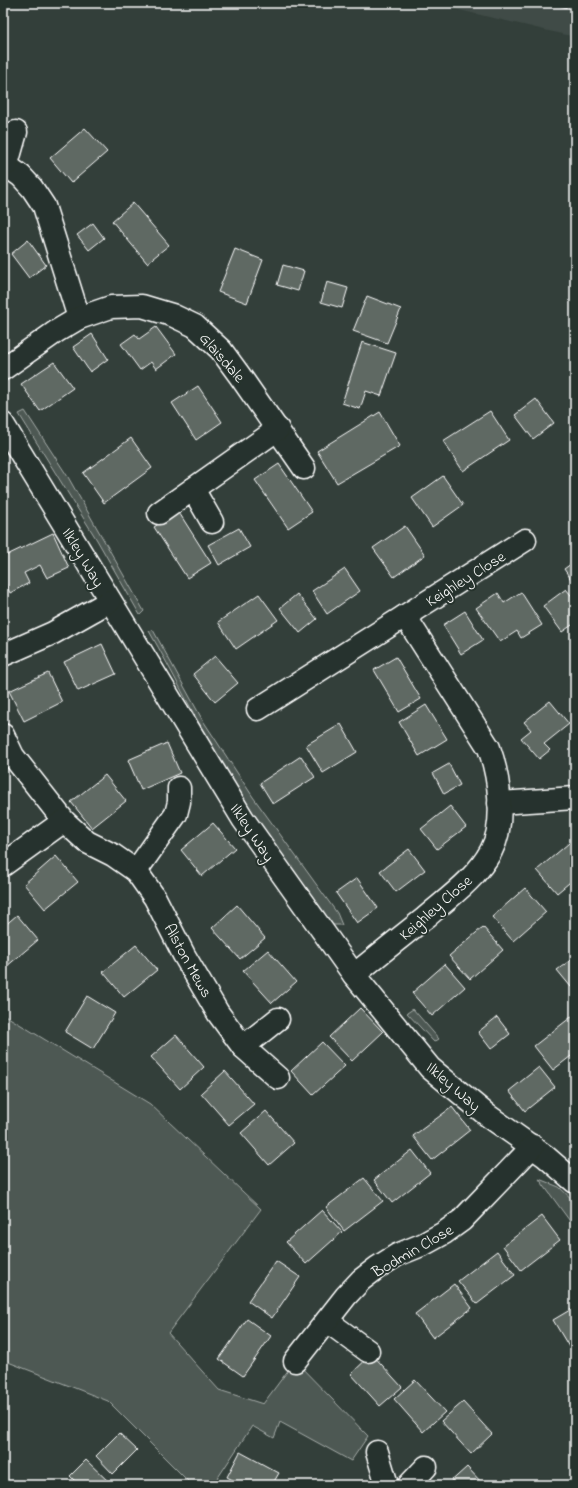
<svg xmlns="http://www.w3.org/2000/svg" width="578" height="1488" viewBox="0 0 578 1488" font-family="'Indie Flower',sans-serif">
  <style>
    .built { fill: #404c47 }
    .green { fill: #4d5853; stroke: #a6aca9 }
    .building { fill: #5f6964; stroke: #fff }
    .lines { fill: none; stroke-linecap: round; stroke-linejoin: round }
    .street-casing { stroke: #fff; stroke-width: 25 }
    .street { stroke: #26332d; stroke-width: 22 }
    .rail { stroke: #fff; stroke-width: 3; stroke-dasharray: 6 3; stroke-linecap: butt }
    .labels { text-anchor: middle; stroke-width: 4; stroke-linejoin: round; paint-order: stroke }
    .street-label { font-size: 16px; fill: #fff; stroke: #26332d }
  </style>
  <rect width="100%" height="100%" fill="#333f3a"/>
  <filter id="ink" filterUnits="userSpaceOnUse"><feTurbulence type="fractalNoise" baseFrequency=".025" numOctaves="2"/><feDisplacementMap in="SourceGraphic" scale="8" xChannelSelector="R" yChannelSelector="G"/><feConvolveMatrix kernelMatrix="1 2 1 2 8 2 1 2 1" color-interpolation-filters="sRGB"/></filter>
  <g filter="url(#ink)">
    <path class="built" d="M429,3H575V37Z"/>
    <g class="green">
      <path d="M25,411L68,477L144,611L140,615L97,540L19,414Z"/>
      <path d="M153,630L202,719L253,797L337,913L342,925H331C293,871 255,818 221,762C195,719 174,674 149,631Z"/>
      <path d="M413,1009L439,1039L434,1042L407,1013Z"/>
      <path d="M3,1014L150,1104L261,1209L168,1333L219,1390L263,1404L295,1361L368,1436L351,1461L280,1422L274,1438L252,1426L213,1485H192L108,1401L3,1360Z"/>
      <path d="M539,1179L559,1187L575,1202V1228Z"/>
    </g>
    <g class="building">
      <path d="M85,128L107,152L71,183L50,158Z"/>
      <path d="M133,203L169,245L147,263L112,221Z"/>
      <path d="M93,223L104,238L89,250L77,235Z"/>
      <path d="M28,240L46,265L29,278L11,254Z"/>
      <path d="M235,249L263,260L247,303L218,292Z"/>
      <path d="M283,265L304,271L298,291L277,285Z"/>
      <path d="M327,282L348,288L342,308L321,302Z"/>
      <path d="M367,296L401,309L387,343L353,331Z"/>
      <path d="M156,327L176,354L156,369L151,362L140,370L121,344L135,334L139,339Z"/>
      <path d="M92,334L108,359L90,372L73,347Z"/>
      <path d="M362,342L396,353L381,396L366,391L360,409L342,403Z"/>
      <path d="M54,362L73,388L40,411L21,384Z"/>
      <path d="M198,386L222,422L196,440L172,403Z"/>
      <path d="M536,399L554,423L533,439L515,415Z"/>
      <path d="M490,411L509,440L463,471L443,441Z"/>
      <path d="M380,412L400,446L337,483L317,451Z"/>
      <path d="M131,438L152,468L104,503L83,473Z"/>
      <path d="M279,464L312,512L288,528L255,480Z"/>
      <path d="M443,476L463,505L432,527L412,498Z"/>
      <path d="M178,511L211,563L187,578L154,527Z"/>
      <path d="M405,526L425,555L394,577L373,548Z"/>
      <path d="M239,528L250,547L219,565L208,545Z"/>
      <path d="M53,533L69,568L47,578L40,565L24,573L29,583L10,593L3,578V557Z"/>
      <path d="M575,561V585L564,569Z"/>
      <path d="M345,569L360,591L327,614L312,591Z"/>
      <path d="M566,589L575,600V623L562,632L543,606Z"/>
      <path d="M521,592L542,625L521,638L517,631L500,642L476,608L498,593L504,603Z"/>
      <path d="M259,594L278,620L236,649L218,622Z"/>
      <path d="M297,594L317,619L300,633L280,608Z"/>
      <path d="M465,611L483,640L461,654L443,625Z"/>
      <path d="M102,644L116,674L78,691L64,662Z"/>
      <path d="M215,656L238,683L215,702L193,674Z"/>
      <path d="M396,657L421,699L399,712L374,670Z"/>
      <path d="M48,673L62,702L24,721L9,691Z"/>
      <path d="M550,701L569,724L544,744L550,750L539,759L521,738L531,730L524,722Z"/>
      <path d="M426,705L447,739L419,756L399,722Z"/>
      <path d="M341,724L357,752L323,773L306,745Z"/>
      <path d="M167,743L180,773L141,790L128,760Z"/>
      <path d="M301,756L315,777L273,804L260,783Z"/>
      <path d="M449,764L460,785L444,794L433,773Z"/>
      <path d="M105,775L126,801L92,828L71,802Z"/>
      <path d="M450,806L466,827L437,849L421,829Z"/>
      <path d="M213,823L235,848L202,876L181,850Z"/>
      <path d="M575,838V878L557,893L537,870Z"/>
      <path d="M409,849L425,870L396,892L380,871Z"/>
      <path d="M56,856L78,882L45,909L24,884Z"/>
      <path d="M357,878L378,908L357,923L336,893Z"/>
      <path d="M525,888L546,912L513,941L492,917Z"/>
      <path d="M237,905L265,938L240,959L212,928Z"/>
      <path d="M17,915L38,940L6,967L3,964V927Z"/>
      <path d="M483,927L503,950L470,979L449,956Z"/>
      <path d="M136,945L157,970L124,997L103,972Z"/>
      <path d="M268,950L296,982L272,1003L243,971Z"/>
      <path d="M575,957V984L571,987L557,970Z"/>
      <path d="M445,964L465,987L432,1016L412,993Z"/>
      <path d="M87,996L115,1013L93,1049L65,1032Z"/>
      <path d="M360,1008L383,1032L352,1061L329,1037Z"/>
      <path d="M575,1014V1053L553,1070L534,1046Z"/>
      <path d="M497,1017L510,1034L491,1049L478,1032Z"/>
      <path d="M176,1035L204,1067L180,1089L151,1057Z"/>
      <path d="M322,1042L345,1066L313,1095L291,1071Z"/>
      <path d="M539,1067L555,1087L525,1111L509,1091Z"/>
      <path d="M225,1071L254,1104L229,1125L201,1093Z"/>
      <path d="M452,1107L470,1130L432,1160L413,1136Z"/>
      <path d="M266,1111L294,1143L269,1165L241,1133Z"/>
      <path d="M412,1150L430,1173L392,1203L374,1180Z"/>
      <path d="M364,1178L383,1201L344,1231L326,1207Z"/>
      <path d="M322,1210L342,1232L306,1264L286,1242Z"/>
      <path d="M542,1216L560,1240L521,1270L503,1246Z"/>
      <path d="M497,1251L515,1275L477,1304L458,1281Z"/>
      <path d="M276,1261L300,1277L272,1318L248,1301Z"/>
      <path d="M454,1284L472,1308L433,1338L415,1314Z"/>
      <path d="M575,1307V1357L553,1320Z"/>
      <path d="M247,1319L271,1336L243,1376L219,1359Z"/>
      <path d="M372,1354L402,1387L380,1406L351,1374Z"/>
      <path d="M3,1376L9,1379L3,1393Z"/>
      <path d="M415,1380L445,1412L423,1432L394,1399Z"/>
      <path d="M463,1402L492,1434L471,1454L441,1421Z"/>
      <path d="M119,1433L137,1450L113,1474L96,1456Z"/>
      <path d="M240,1452L279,1473L272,1485H242L227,1477Z"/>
      <path d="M86,1460L112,1485H79L70,1476Z"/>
      <path d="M467,1467L484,1485H447Z"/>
    </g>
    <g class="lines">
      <g class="street-casing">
        <g id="street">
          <path d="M3,163L21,176L32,188L44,206L79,318"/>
          <path d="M7,164L16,132"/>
          <path d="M3,369L57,331L79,318L111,307L142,306L172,315L195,326L221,350L240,376L304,468"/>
          <path d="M3,424L243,819L354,975L430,1068L487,1115L545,1156L575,1182"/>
          <path d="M193,489L212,522"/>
          <path d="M159,513L278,429"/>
          <path d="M3,655L53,633L110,601"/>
          <path d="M258,709L525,540"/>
          <path d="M3,735L13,756L64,821L87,842L113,855L136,871L155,898L184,955L218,1013L243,1047L278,1078"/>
          <path d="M499,803L575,798"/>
          <path d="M3,865L64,821"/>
          <path d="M136,871L176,814L179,802V788"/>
          <path d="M354,975C377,956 401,937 425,918C448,898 476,879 491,851C506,824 499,776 489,748L405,616"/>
          <path d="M243,1047L278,1019"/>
          <path d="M327,1321L368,1351"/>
          <path d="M295,1361L346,1296L361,1280L378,1267L397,1255L424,1244L444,1233L462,1220L533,1146"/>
          <path d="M377,1452L387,1485"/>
          <path d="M409,1485L426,1467"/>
        </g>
      </g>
      <use href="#street" class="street"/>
      <path class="rail" d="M552,3L575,8"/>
    </g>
  </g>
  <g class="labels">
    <g class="street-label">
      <text transform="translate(223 357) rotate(49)" y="6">Glaisdale</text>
      <text transform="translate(84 557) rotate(59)" y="6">Ilkley Way</text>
      <text transform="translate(465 578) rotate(-32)" y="6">Keighley Close</text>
      <text transform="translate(253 832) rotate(56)" y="6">Ilkley Way</text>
      <text transform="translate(435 907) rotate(-41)" y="6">Keighley Close</text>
      <text transform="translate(189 960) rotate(61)" y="6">Alston Mews</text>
      <text transform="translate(454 1086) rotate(41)" y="6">Ilkley Way</text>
      <text transform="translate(412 1250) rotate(-30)" y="6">Bodmin Close</text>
    </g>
  </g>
  <rect width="578" height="1488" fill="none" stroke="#26332d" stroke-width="16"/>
  <rect x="8" y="8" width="562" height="1472" fill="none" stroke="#fff" stroke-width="1.5" filter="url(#ink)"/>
</svg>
